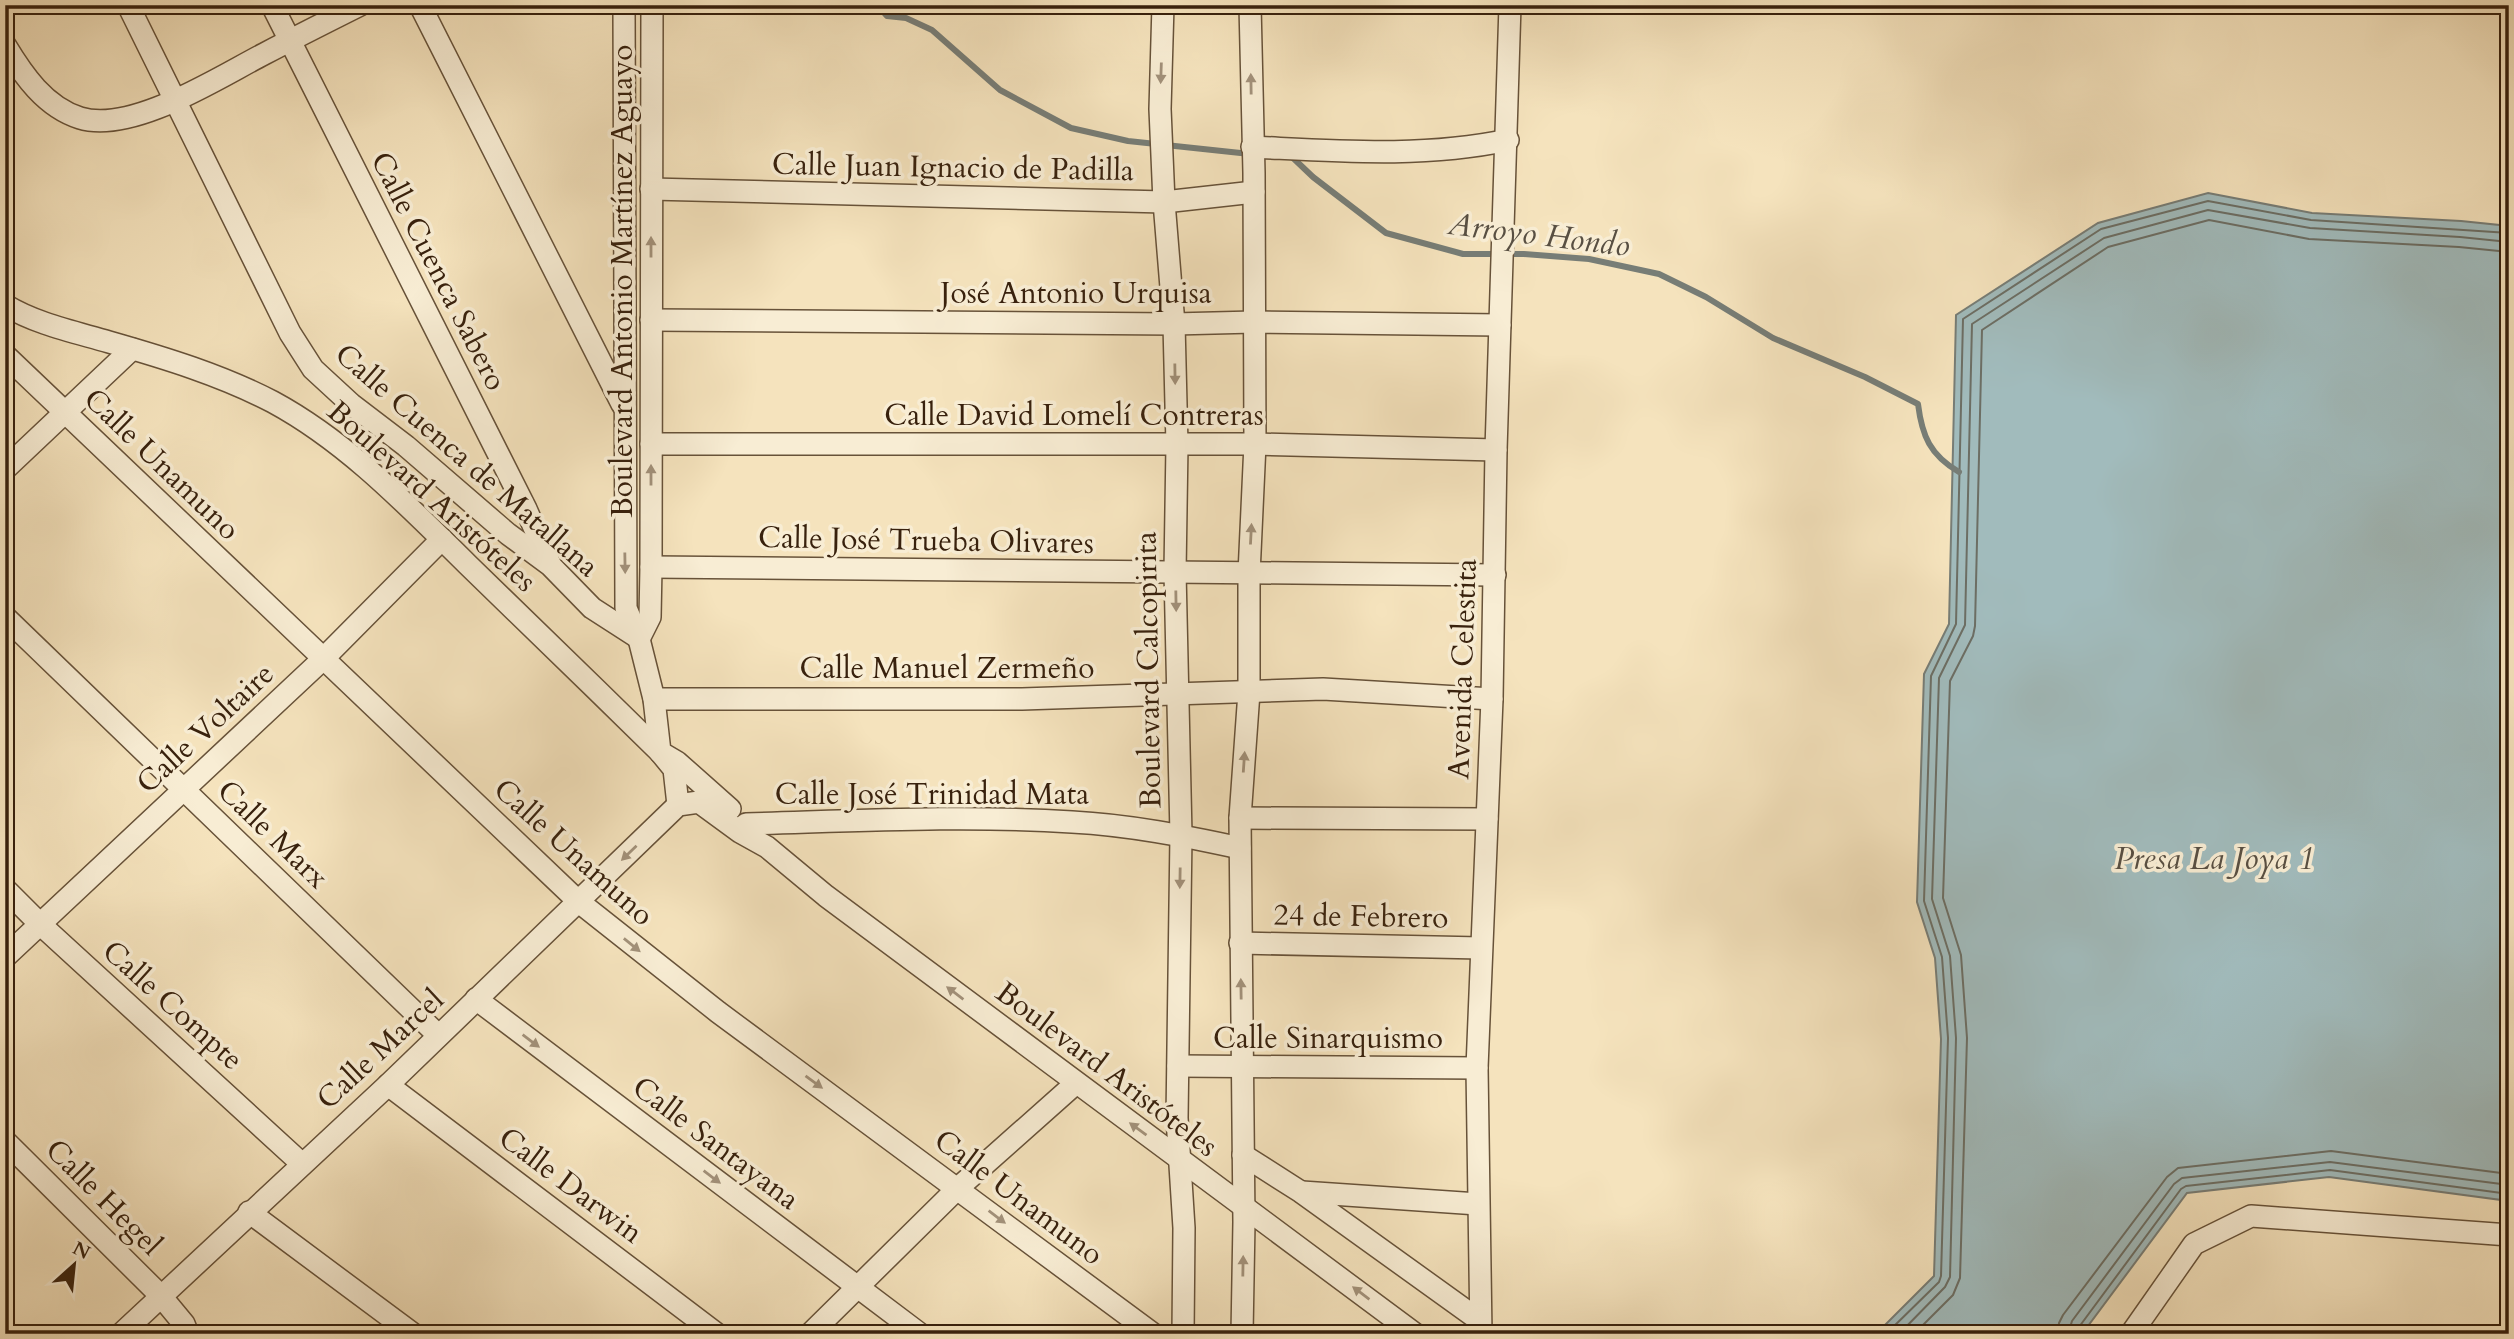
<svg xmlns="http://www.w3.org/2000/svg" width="2514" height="1339" viewBox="0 0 2514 1339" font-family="Cardo,serif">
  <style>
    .water { fill: #a1bbbc; stroke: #777d76; stroke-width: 2 }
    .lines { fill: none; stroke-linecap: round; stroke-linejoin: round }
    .shore { stroke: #6c6e64; stroke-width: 2 }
    .stream { stroke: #777d76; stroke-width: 6 }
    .minor-casing { stroke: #675239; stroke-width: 24 }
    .minor { stroke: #f8edd4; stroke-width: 21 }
    .oneway { fill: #a2917a }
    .labels { text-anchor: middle; stroke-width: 7; stroke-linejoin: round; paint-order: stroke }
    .street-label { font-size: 30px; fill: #38210d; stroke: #f8edd4 }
    .water-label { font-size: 32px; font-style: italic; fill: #584f42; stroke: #f8edd4 }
  </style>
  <rect width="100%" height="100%" fill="#f5e3bd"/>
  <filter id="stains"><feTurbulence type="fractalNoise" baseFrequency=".00286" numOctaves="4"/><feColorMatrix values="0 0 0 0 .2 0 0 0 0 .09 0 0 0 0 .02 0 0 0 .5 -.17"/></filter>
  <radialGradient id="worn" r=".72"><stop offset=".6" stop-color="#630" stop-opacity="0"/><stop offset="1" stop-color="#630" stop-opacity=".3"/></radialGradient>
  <path class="water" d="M2208,193L2312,213L2461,221L2509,226V1201L2329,1177L2187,1193L2082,1334H1876L1934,1276L1941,1039L1935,958L1917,902L1924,674L1949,624L1956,315L2098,223Z"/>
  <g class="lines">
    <g class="shore">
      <path d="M1886,1334L1939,1282L1941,1276L1948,1038L1942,957L1924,901L1931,676L1956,624L1963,319L2101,229L2208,201L2311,220L2509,233"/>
      <path d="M1899,1334L1945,1287L1950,1277L1956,1038L1950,956L1932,899L1939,678L1965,625L1972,324L2104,238L2208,210L2310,228L2460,237L2509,242"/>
      <path d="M1914,1334L1953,1295L1960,1278L1967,1038L1961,955L1943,898L1950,681L1973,636L1975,626L1982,330L2108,247L2209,220L2309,239L2459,247L2509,252"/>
      <path d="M2058,1334L2059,1323L2063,1315L2167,1177L2178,1168L2331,1151L2509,1174"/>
      <path d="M2068,1334L2072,1321L2174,1184L2182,1178L2330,1162L2509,1185"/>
      <path d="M2077,1334L2079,1327L2181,1189L2186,1186L2330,1170L2509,1194"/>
    </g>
    <g class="stream">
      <path d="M877,5L887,16L906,18L932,30L1000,90L1071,128L1128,141L1250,154"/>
      <path d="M1289,157H1292L1313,177L1386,233L1463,254H1524L1589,259L1659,274L1706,297L1773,338L1865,377L1918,404C1922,436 1930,455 1959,472"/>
    </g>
    <g class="minor-casing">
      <g id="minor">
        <path d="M128,5L290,333L313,369L351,404L406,446L508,534L550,565L592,608L637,637"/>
        <path d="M272,5L526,509L550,564"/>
        <path d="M420,5L622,404"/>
        <path d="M624,5L626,608L639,639L654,699L660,752L677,762L730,809"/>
        <path d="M1163,5L1160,109L1164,202L1174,324L1177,445L1175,572L1181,835L1177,1118L1184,1228L1183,1334"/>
        <path d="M5,45C23,75 45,107 80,118C132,134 219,77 264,54C296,37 328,21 360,5"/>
        <path d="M1252,147C1338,151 1423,158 1508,140"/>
        <path d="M651,189L1164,202L1254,192"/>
        <path d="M5,305C36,324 75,332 109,342C165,358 221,375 273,402C347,442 407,505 467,564C532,627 596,689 660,752L674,769L678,805"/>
        <path d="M651,320L1174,324L1254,322L1500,325"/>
        <path d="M5,355L579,902L718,1012L1153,1334"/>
        <path d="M651,444H1255L1496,450"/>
        <path d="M5,469L132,349"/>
        <path d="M651,567L1495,575"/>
        <path d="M5,617L438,1035"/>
        <path d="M639,639L650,617L651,567L652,5"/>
        <path d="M654,699H1022L1323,689L1492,699"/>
        <path d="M1240,818L1487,819"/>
        <path d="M746,824C855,821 964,815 1072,822C1129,825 1185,836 1240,848"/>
        <path d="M5,889L40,924L301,1163"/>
        <path d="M1240,943L1481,948"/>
        <path d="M5,957L323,659L442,539"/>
        <path d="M476,999L920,1334"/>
        <path d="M1178,1066L1477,1068"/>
        <path d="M388,1085L717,1334"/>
        <path d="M5,1141L160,1295L184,1324L188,1334"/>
        <path d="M1243,1155L1301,1192L1479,1320"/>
        <path d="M1302,1192L1478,1204"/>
        <path d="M249,1212L413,1334"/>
        <path d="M121,1334L388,1085L678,805L699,802L740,832L767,847L826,896L1415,1334"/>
        <path d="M810,1334L958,1188L1075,1084"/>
        <path d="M1242,1334L1244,1222L1240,818L1249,692V574L1255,444L1254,173L1250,5"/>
        <path d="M1481,1334L1477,1068L1492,699L1496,450L1510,5"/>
        <path d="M2131,1334L2194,1244L2251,1216L2509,1235"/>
      </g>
    </g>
    <use href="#minor" class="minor"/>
  </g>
  <defs><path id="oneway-solid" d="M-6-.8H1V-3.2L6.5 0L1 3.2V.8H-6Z" transform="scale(1.75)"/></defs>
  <g class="oneway">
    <use href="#oneway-solid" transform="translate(1161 73) rotate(92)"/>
    <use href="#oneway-solid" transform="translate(1251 84) rotate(-91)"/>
    <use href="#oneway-solid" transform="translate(651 247) rotate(-90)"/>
    <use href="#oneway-solid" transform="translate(1175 374) rotate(89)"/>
    <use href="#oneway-solid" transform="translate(651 475) rotate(-90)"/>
    <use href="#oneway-solid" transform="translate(1251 534) rotate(-87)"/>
    <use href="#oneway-solid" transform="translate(625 563) rotate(89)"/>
    <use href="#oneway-solid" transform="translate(1176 601) rotate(89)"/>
    <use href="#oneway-solid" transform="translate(1244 762) rotate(-86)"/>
    <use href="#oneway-solid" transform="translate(629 853) rotate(136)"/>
    <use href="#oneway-solid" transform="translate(1180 878) rotate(91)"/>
    <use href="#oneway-solid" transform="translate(632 945) rotate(39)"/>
    <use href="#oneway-solid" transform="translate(1241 989) rotate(-91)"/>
    <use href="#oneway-solid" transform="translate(955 993) rotate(-143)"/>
    <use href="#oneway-solid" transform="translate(531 1041) rotate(37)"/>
    <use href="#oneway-solid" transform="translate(814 1082) rotate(36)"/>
    <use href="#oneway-solid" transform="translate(1138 1129) rotate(-144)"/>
    <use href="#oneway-solid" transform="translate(712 1177) rotate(37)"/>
    <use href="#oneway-solid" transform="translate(997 1217) rotate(37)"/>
    <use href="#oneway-solid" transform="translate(1243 1266) rotate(-89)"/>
    <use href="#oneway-solid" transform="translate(1361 1293) rotate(-143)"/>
  </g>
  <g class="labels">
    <g class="street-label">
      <text transform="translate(953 167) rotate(1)" y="10">Calle Juan Ignacio de Padilla</text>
      <text transform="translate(439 271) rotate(63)" y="10">Calle Cuenca Sabero</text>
      <text transform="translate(622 281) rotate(-90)" y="10">Boulevard Antonio Martínez Aguayo</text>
      <text x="1076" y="303">José Antonio Urquisa</text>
      <text x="1074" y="425">Calle David Lomelí Contreras</text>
      <text transform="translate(467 460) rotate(41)" y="10">Calle Cuenca de Matallana</text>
      <text transform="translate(162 464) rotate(44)" y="10">Calle Unamuno</text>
      <text transform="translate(432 496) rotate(42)" y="10">Boulevard Aristóteles</text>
      <text transform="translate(926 540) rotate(1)" y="10">Calle José Trueba Olivares</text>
      <text x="947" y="678">Calle Manuel Zermeño</text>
      <text transform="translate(1462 669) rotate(-88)" y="10">Avenida Celestita</text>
      <text transform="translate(1148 670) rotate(-91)" y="10">Boulevard Calcopirita</text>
      <text transform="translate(205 728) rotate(-43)" y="10">Calle Voltaire</text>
      <text x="932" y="804">Calle José Trinidad Mata</text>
      <text transform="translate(273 834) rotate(44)" y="10">Calle Marx</text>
      <text transform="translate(574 852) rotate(42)" y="10">Calle Unamuno</text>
      <text transform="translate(1361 916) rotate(1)" y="10">24 de Febrero</text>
      <text transform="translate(173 1005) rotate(42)" y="10">Calle Compte</text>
      <text x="1328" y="1048">Calle Sinarquismo</text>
      <text transform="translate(380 1049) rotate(-43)" y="10">Calle Marcel</text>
      <text transform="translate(1107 1069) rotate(37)" y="10">Boulevard Aristóteles</text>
      <text transform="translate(716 1143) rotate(37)" y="10">Calle Santayana</text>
      <text transform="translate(571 1185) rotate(37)" y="10">Calle Darwin</text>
      <text transform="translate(104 1197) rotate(45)" y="10">Calle Hegel</text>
      <text transform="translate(1019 1197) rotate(37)" y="10">Calle Unamuno</text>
    </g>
    <g class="water-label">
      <text transform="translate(1539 234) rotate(7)" y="11">Arroyo Hondo</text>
      <text x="2214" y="869">Presa La Joya 1</text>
    </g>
  </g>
  <rect width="2514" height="1339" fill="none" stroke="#f5e3bd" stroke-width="28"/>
  <rect x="7" y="7" width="2500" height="1325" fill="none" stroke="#38210d" stroke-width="3.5"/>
  <rect x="14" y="14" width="2486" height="1311" fill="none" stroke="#38210d" stroke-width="2"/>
  <g transform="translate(74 1265) rotate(27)" stroke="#f8edd4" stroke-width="5" paint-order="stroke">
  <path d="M0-5L12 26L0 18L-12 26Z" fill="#38210d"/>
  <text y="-10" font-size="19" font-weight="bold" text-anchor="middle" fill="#38210d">N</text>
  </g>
  <rect width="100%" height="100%" filter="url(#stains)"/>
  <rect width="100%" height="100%" fill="url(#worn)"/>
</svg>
